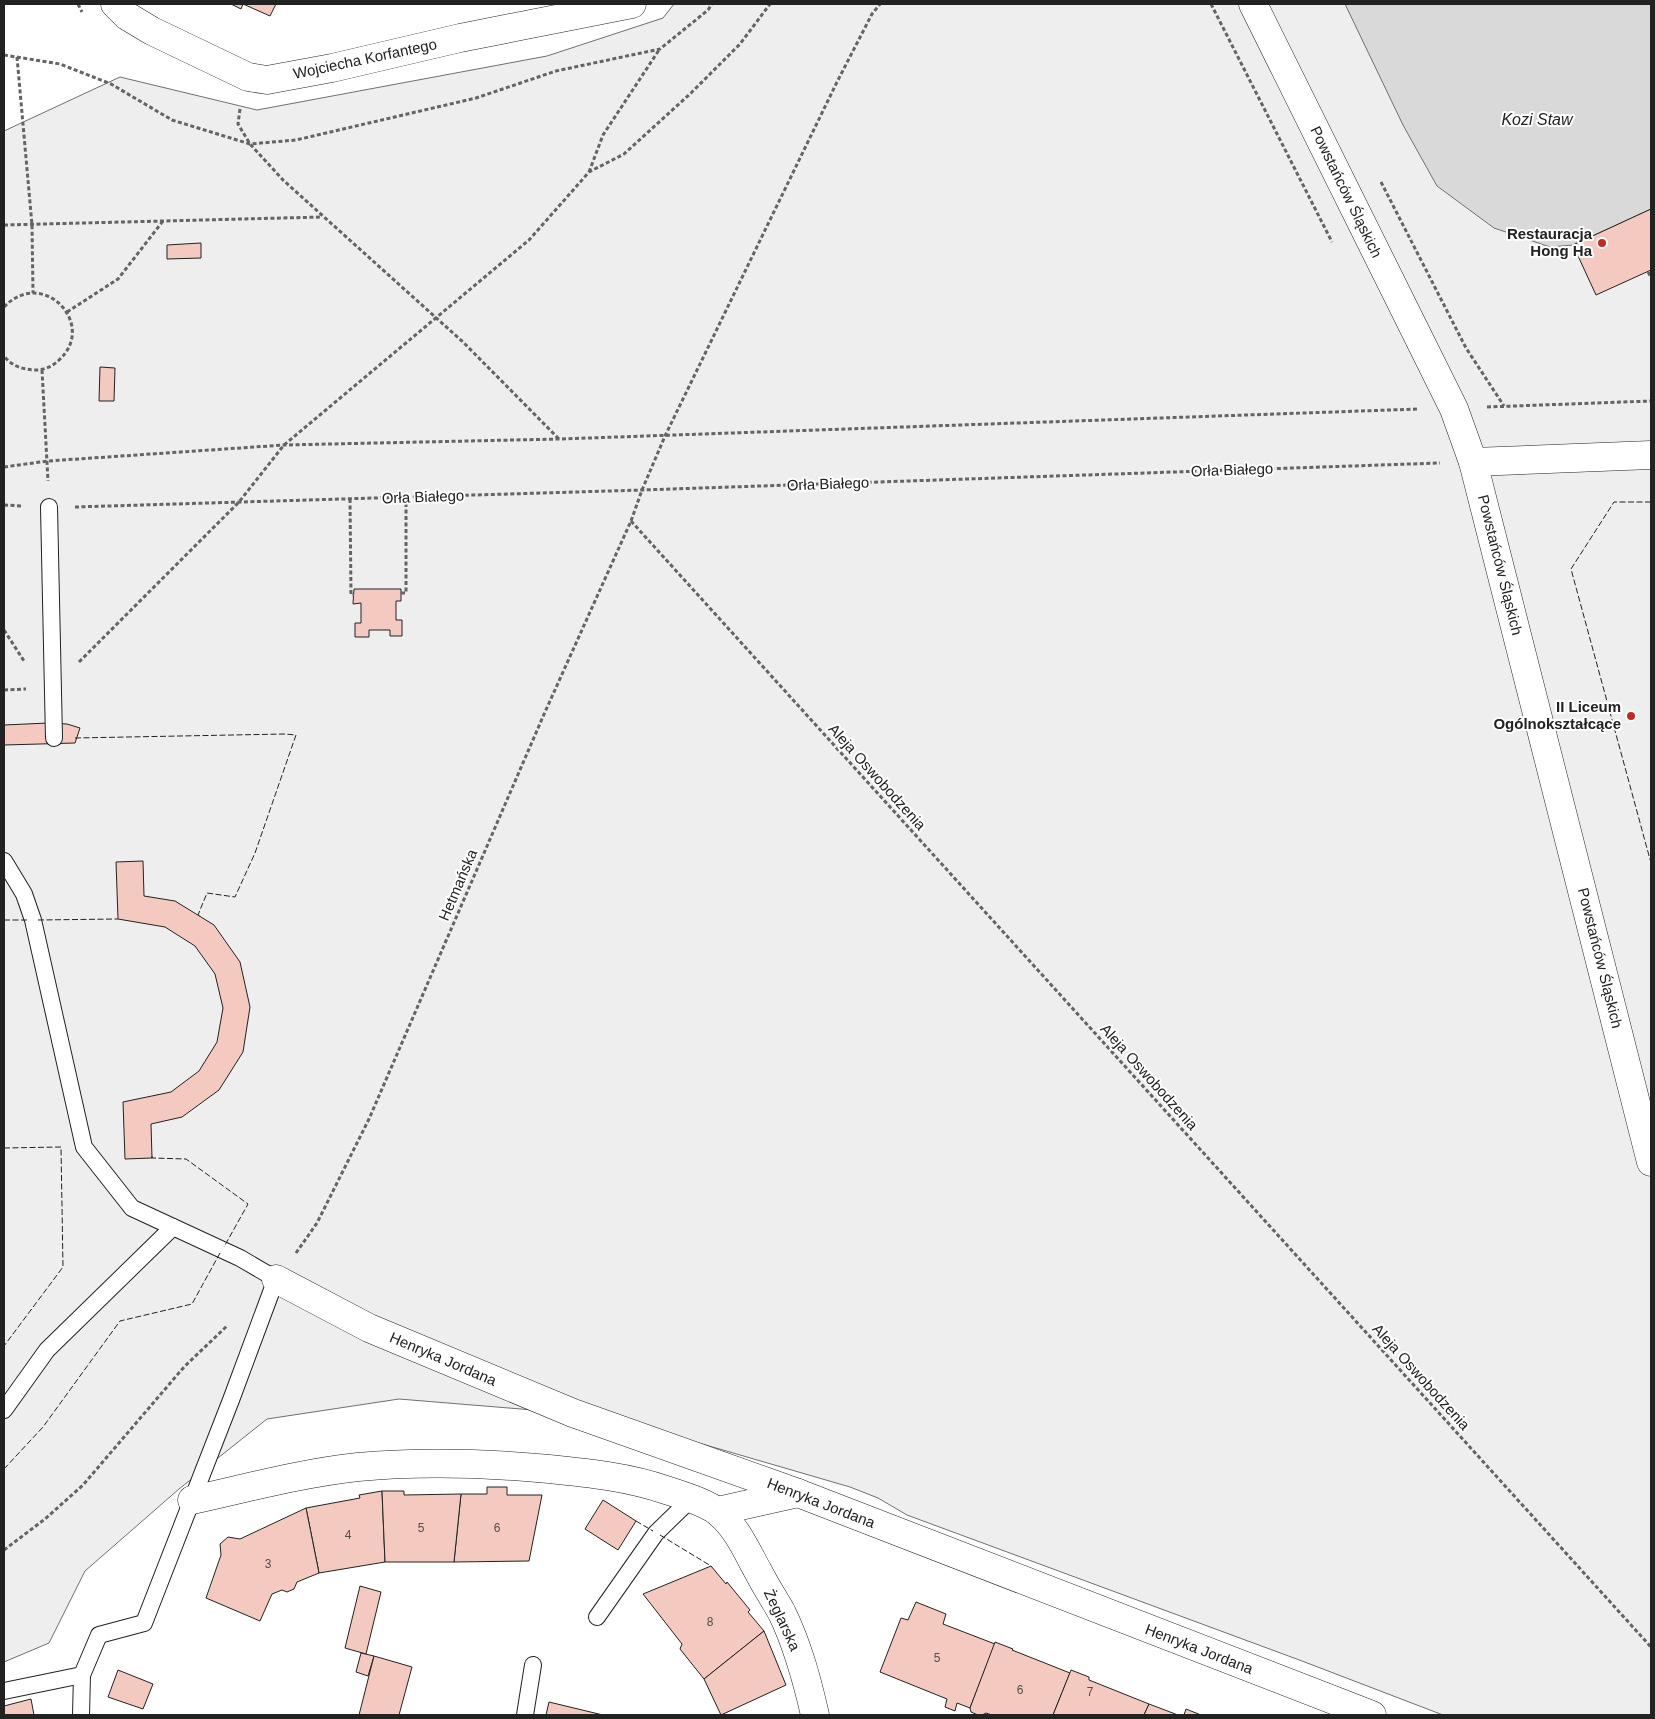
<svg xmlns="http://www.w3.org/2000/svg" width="1655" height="1719" viewBox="0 0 1655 1719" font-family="Helvetica,sans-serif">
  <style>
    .green { fill: #eee; stroke: #6f6f6f }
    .water { fill: #d9d9d9; stroke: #6f6f6f }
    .building { fill: #f3c9c0; stroke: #222 }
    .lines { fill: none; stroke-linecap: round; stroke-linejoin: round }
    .lane-casing { stroke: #222; stroke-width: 18 }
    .street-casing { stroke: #222; stroke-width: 29 }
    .path { stroke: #646464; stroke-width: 3; stroke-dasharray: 4 2.5; stroke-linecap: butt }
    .lane { stroke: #fff; stroke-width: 16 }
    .street { stroke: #fff; stroke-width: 28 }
    .fence { stroke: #222; stroke-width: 1; stroke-dasharray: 6 2.5; stroke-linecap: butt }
    .poi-dot { fill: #c62828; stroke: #fff; stroke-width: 2 }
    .labels { text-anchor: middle; stroke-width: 4; stroke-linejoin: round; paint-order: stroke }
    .number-label { font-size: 12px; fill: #564c4a }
    .street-label { font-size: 15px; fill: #222; stroke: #fff }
    .poi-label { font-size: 15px; font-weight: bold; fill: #222; stroke: #fff; text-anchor: end }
    .water-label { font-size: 16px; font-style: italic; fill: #222; stroke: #fff }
  </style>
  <rect width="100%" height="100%" fill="#fff"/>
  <path class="green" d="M674,4H1651V1715H1443L1302,1661L907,1515L878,1498L850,1487L606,1416L399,1399L267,1419L179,1489L85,1571L49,1643L4,1662V131L120,77L257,110L547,56L663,18Z"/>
  <path class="water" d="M1345,4H1651V209L1573,245L1550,247L1494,228L1437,186L1403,125Z"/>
  <g class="building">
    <path d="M231,4H243L241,9Z"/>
    <path d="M243,4H276L270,16Z"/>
    <path d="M1651,209V270L1596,295L1573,245Z"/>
    <path d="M201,243V258L167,259V245Z"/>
    <path d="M100,367L115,368L114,401H99Z"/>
    <path d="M354,589H401V601H396V620H402V636H390V630H369V637H355V623H361V603L353,604Z"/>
    <path d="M48,723L67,724L80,728L75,743L4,745V725Z"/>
    <path d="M143,861L144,896L175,901L214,925L240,962L250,1007L243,1052L219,1090L182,1117L151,1124L152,1158L125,1159L123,1102L171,1092L199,1071L217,1042L223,1008L215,974L195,946L165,927L118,919L116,862Z"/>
    <path d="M487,1487H507V1495H542L529,1561L454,1562L461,1494H487Z"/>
    <path d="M382,1491L385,1562L319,1573L306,1508L360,1498L359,1495Z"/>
    <path d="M382,1491H404V1495L461,1494L454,1562H385Z"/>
    <path d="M603,1500L636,1521L618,1550L585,1529Z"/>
    <path d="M306,1508L319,1573L297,1582L294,1589L287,1592L282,1590L272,1594L260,1621L206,1598L221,1555L220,1544L228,1537L240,1539Z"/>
    <path d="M711,1566L726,1584L727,1582L750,1610L748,1612L764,1631L704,1679L680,1649L682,1644L643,1594Z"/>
    <path d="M360,1586L381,1592L366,1654L345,1648Z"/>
    <path d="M916,1602L946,1614L943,1624L995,1644L970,1708L957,1703L955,1711L945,1707L947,1699L880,1672L901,1618L908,1620Z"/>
    <path d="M764,1631L786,1685L721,1715L704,1679Z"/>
    <path d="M995,1642L1013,1649L1012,1650L1070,1673L1053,1715H992L986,1713L982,1715H978L971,1712L970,1708Z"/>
    <path d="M361,1653L374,1656L368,1676L356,1672Z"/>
    <path d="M374,1656L412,1667L399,1715H359Z"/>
    <path d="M118,1670L153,1684L143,1709L108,1697Z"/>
    <path d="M1071,1670L1089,1677V1680L1149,1704L1144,1715H1053Z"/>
    <path d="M31,1699L34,1715H4V1706Z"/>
    <path d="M549,1702L603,1715H546Z"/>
    <path d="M1149,1704L1178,1715H1144Z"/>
    <path d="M1186,1709L1201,1715H1184Z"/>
  </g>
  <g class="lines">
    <g class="lane-casing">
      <g id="lane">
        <path d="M49,507L54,738"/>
        <path d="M4,861L24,894L33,920L84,1147L132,1208L240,1258L276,1279L231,1400L144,1623L99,1635L82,1675L4,1691"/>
        <path d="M4,1410L47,1350L173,1227"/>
        <path d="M597,1617L656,1533L691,1499"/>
        <path d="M81,1715L82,1675"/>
        <path d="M525,1715L533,1665"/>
      </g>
    </g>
    <g class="street-casing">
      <g id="street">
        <path d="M115,4L127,16L152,31L248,77L267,80L332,68L460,38L632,4"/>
        <path d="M1253,4L1454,409L1473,462L1651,1162"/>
        <path d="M1473,462L1651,455"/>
        <path d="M276,1279L369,1328L573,1413L798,1493L1372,1715"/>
        <path d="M192,1500C247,1488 302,1473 358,1467C422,1461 485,1463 549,1469C589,1473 628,1477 666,1490C681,1495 708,1503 719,1513C738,1529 747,1552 759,1573C766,1587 775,1600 782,1613C798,1646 807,1680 815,1715"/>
        <path d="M718,1511L798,1493"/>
      </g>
    </g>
    <g class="path">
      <path d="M78,4L82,12"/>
      <path d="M1211,4L1332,242"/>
      <path d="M4,55L60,64L111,84L172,120L250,144L296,140L476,98L556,71L660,49L708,10L712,4"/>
      <path d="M17,57L32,225L33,293"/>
      <path d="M240,109L238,124L250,144L283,180L463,342L559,439"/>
      <path d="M589,172L603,135L659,50"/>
      <path d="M1381,182L1466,348L1504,406"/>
      <path d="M4,225L322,217"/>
      <path d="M1648,272L1651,277"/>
      <path d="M4,307C43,266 98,325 59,360C53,366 46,369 38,370C25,370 12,367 4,356"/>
      <path d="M67,312L118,279L163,221"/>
      <path d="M42,370L48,481"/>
      <path d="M1487,407L1651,401"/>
      <path d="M4,467L48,461L284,445L560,439L1418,409"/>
      <path d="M350,499L351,595H354"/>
      <path d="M4,505L23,506"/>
      <path d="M75,507L642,490L1440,463"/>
      <path d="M631,521L1651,1647"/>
      <path d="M401,593H406V497"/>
      <path d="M4,630L24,661"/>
      <path d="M79,662L239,502L284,445L529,240L589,172L624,154L691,93L740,44L770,4"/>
      <path d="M4,690L26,689"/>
      <path d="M296,1253L317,1223L369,1119L545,712L631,521L642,490L665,436L837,82L872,14L880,4"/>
      <path d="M4,1550L45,1519L83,1485L184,1367L228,1325"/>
    </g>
    <use href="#lane" class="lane"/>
    <use href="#street" class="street"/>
    <g class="fence">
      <path d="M1651,502H1614L1571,569L1651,863"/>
      <path d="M75,738L285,734L296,735L255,853L235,897L207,893L198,915L200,916"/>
      <path d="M4,920H28"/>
      <path d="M38,920L118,919"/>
      <path d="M4,1148L61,1147L63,1267L4,1346"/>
      <path d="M152,1156V1158L186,1159L248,1204L224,1247"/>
      <path d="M4,1469L43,1427L120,1321L192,1304L220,1253"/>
      <path d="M636,1521L653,1531"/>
      <path d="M660,1535L711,1566"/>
    </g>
  </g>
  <g class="poi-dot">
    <circle cx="1602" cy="243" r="5"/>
    <circle cx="1631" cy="716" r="5"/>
  </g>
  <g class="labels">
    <g class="number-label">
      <text x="421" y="1532">5</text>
      <text x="497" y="1532">6</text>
      <text x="348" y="1539">4</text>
      <text x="268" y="1568">3</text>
      <text x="710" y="1626">8</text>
      <text x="937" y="1662">5</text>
      <text x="1020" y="1694">6</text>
      <text x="1090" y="1696">7</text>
    </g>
    <g class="street-label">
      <text transform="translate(365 59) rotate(-12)" y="5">Wojciecha Korfantego</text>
      <text transform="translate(1346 192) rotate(64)" y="5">Powstańców Śląskich</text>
      <text transform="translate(1232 470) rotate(-2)" y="5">Orła Białego</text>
      <text transform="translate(828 484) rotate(-2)" y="5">Orła Białego</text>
      <text transform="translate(423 497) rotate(-2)" y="5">Orła Białego</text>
      <text transform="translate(1500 565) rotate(76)" y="5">Powstańców Śląskich</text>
      <text transform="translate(877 777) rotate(48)" y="5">Aleja Oswobodzenia</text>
      <text transform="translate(458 885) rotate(-67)" y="5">Hetmańska</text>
      <text transform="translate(1600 958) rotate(76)" y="5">Powstańców Śląskich</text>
      <text transform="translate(1149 1077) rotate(48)" y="5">Aleja Oswobodzenia</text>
      <text transform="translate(443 1359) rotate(23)" y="5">Henryka Jordana</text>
      <text transform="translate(1421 1377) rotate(48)" y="5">Aleja Oswobodzenia</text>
      <text transform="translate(821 1503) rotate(21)" y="5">Henryka Jordana</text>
      <text transform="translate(782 1620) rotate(65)" y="5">Żeglarska</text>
      <text transform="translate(1199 1649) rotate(21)" y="5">Henryka Jordana</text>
    </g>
    <g class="poi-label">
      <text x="1592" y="239">Restauracja<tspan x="1592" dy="17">Hong Ha</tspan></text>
      <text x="1621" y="712">II Liceum<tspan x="1621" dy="17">Ogólnokształcące</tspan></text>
    </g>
    <g class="water-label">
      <text x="1537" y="125">Kozi Staw</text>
    </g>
  </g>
  <rect width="1655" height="1719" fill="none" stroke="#222222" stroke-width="10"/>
</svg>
